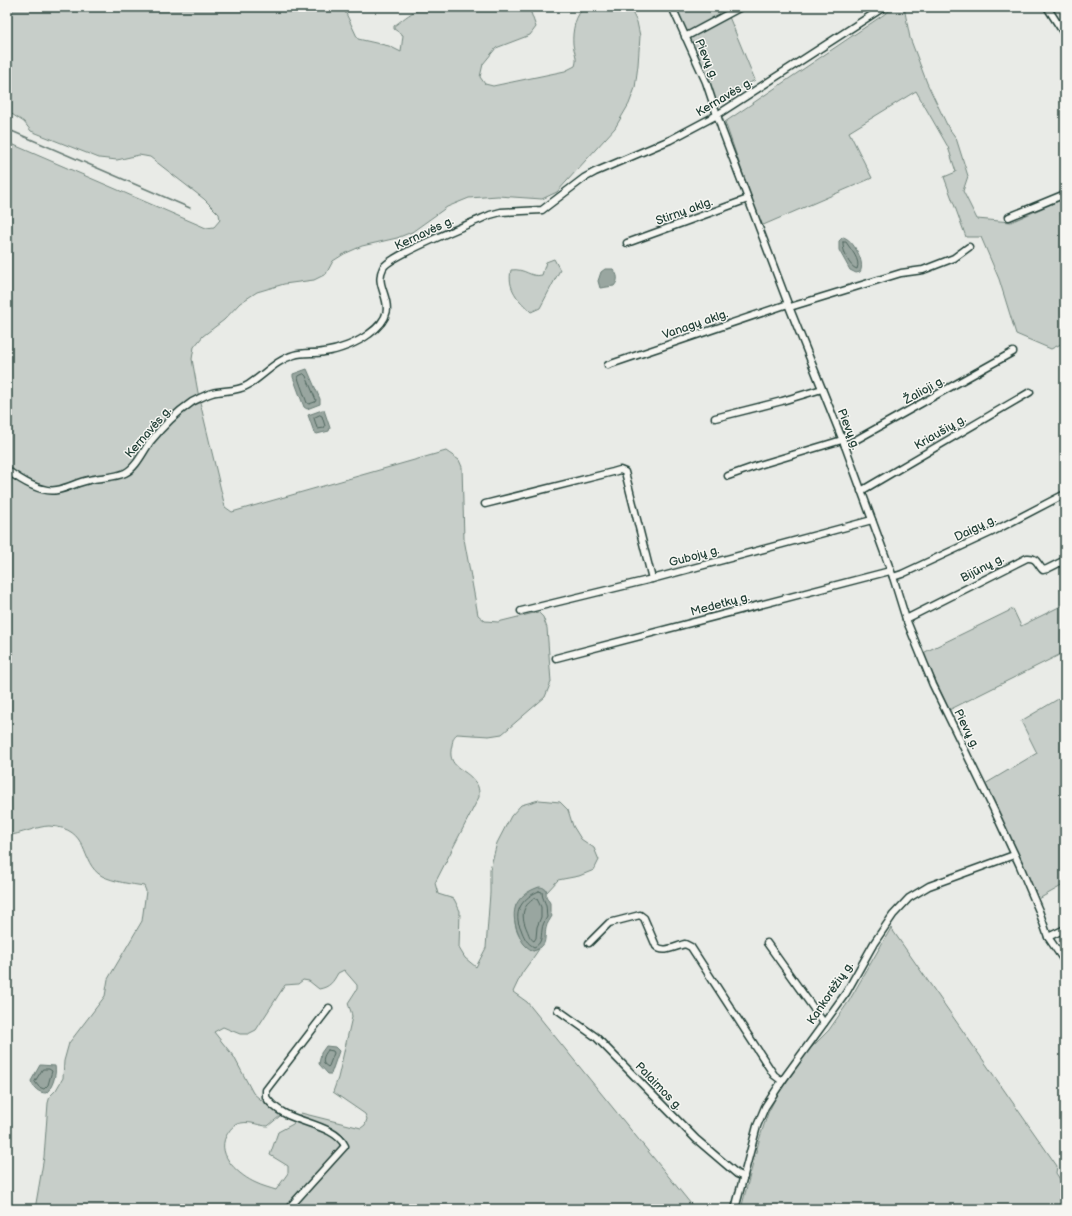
<svg xmlns="http://www.w3.org/2000/svg" width="1072" height="1216" viewBox="0 0 1072 1216" font-family="'Balsamiq Sans',sans-serif">
  <style>
    .green { fill: #c7cec9; stroke: #73867e; fill-rule: evenodd }
    .water { fill: #99a6a0; stroke: #687c75 }
    .lines { fill: none; stroke-linecap: round; stroke-linejoin: round }
    .shore { stroke: #50675f; stroke-width: 1 }
    .stream { stroke: #687c75; stroke-width: 1.5 }
    .minor-casing { stroke: #1f3d34; stroke-width: 9 }
    .minor { stroke: #f6f6f2; stroke-width: 6 }
    .labels { text-anchor: middle; stroke-width: 3; stroke-linejoin: round; paint-order: stroke }
    .street-label { font-size: 12px; fill: #1f3d34; stroke: #f6f6f2 }
  </style>
  <rect width="100%" height="100%" fill="#e9ebe7"/>
  <filter id="ink" filterUnits="userSpaceOnUse"><feTurbulence type="fractalNoise" baseFrequency=".025" numOctaves="2"/><feDisplacementMap in="SourceGraphic" scale="8" xChannelSelector="R" yChannelSelector="G"/><feConvolveMatrix kernelMatrix="1 2 1 2 8 2 1 2 1" color-interpolation-filters="sRGB"/></filter>
  <g filter="url(#ink)">
    <g class="green">
      <path d="M7,7H343L358,39L389,46L401,52L403,35L394,29V26C404,19 424,0 437,9L451,8V7H529L536,27L530,35L496,48L483,64L480,77L485,84L493,86L565,71L575,66C578,57 574,53 573,44C572,32 575,13 586,7L630,8L637,22L640,36L638,65L635,88L629,104L615,128L557,192L542,199L498,196L469,198L447,207L412,232L397,238L362,246L344,254L333,261L326,274L314,280L284,284L257,292L240,303L224,320L203,336L194,347L192,359L199,398L225,507L232,512L446,451L459,460L462,467L464,539L478,615L485,621L498,622L538,612L543,617L547,628L551,682L545,697L502,734L489,736L457,734C453,737 453,740 452,745C446,769 465,767 475,782C479,786 479,791 479,797L435,883L438,894L454,899L460,911L459,948L465,958L476,967L486,948L490,893V869L497,843L511,816L521,805L539,800L560,802L568,810L573,826L581,839L594,848L599,860L594,870L579,876L558,880L547,892L546,889L516,905C512,927 517,936 533,951L539,949L535,955L522,973L513,992L527,1002L695,1209H299L297,1206L289,1203L282,1209H35L44,1157L48,1103L50,1096L56,1090L63,1078L64,1061L69,1043L105,996L108,979L142,921L146,891L144,886C131,884 114,882 102,876C78,862 92,828 49,826C39,826 20,834 7,836V142L206,228L214,227L220,220L219,214L204,199L150,157L139,155L117,160L99,158L31,131L24,122L7,111ZM344,970L357,985V989L348,1003C349,1008 352,1012 352,1017L338,1078L333,1092L365,1114L367,1119L365,1125L361,1128L301,1113L293,1124L278,1132L270,1155L288,1166V1173L276,1190C270,1188 262,1186 256,1183C240,1176 216,1156 226,1136C230,1130 233,1124 241,1123C252,1121 259,1126 268,1126L280,1116L253,1093L234,1057L214,1032L223,1027L240,1034H248L256,1030L285,985L298,984L303,980L309,981L319,989C330,987 333,982 338,973Z"/>
      <path d="M675,7H725L755,80L715,103Z"/>
      <path d="M895,7H904L910,38L927,83L948,127L956,138L968,176L963,191L977,219L1011,222L1065,198V342L1051,349L1016,334L999,279L981,237H966L944,177L956,172L948,147L916,91L849,132L872,178L761,226L725,122Z"/>
      <path d="M554,259L560,270L540,308L531,312C518,300 507,289 511,270C526,268 530,278 542,275L546,262Z"/>
      <path d="M1065,604V652L949,710L923,653L1013,609L1021,626Z"/>
      <path d="M1065,695V735L1061,737L1065,744V884L1037,900L985,784L1037,753L1021,721Z"/>
      <path d="M891,928L1057,1166L1056,1173L1061,1181L1065,1194V1209H741L760,1137L768,1113L775,1099L807,1052L829,1030L849,1001Z"/>
    </g>
    <g class="water">
      <path d="M843,237C853,239 866,263 860,272L856,273L850,270L839,250V241Z"/>
      <path d="M605,269H613C618,275 619,280 614,286L600,288L598,281L601,272Z"/>
      <path d="M307,369L320,399V404L307,409L304,407L293,377V374Z"/>
      <path d="M322,410H324L330,428L329,431L317,434L314,432L308,415Z"/>
      <path d="M539,887C545,887 547,890 546,896L550,903V912L552,916C550,920 547,923 546,928C544,940 548,946 533,951C523,945 522,942 518,932C509,910 516,895 539,887Z"/>
      <path d="M326,1046L335,1047L339,1051L331,1074H328L319,1064L321,1053Z"/>
      <path d="M40,1065L55,1066C57,1074 52,1089 46,1093C39,1093 33,1088 31,1081Z"/>
    </g>
    <g class="lines">
      <g class="shore">
        <path d="M843,242H846C851,250 861,260 857,269C849,267 842,250 843,242Z"/>
        <path d="M304,374L306,376L316,400L315,402L309,404L307,403L298,378L299,376Z"/>
        <path d="M320,415L322,416L325,426L324,428L318,429L317,428L314,418Z"/>
        <path d="M539,891L542,892C542,898 545,901 546,906C547,910 546,913 547,917C545,921 542,925 542,930C541,937 542,944 534,947C527,943 525,939 522,932C521,928 518,924 518,920C516,906 527,896 539,891Z"/>
        <path d="M535,898L537,899L541,907V917L537,927L536,938L534,941C529,938 529,934 527,930C521,916 521,907 535,898Z"/>
        <path d="M328,1050L333,1051L334,1053L329,1066L328,1067L324,1064C322,1058 325,1054 328,1050Z"/>
        <path d="M43,1069H49L52,1071L48,1085L44,1089L39,1087L35,1082Z"/>
      </g>
      <path class="stream" d="M7,129L190,208"/>
      <g class="minor-casing">
        <g id="minor">
          <path d="M672,7L706,82L722,130L788,304L845,446L893,577L906,619L933,685L993,808L1020,866L1039,911L1048,937L1065,962"/>
          <path d="M1047,7L1065,35"/>
          <path d="M685,37L741,7"/>
          <path d="M1009,217L1065,194"/>
          <path d="M627,243L748,199"/>
          <path d="M790,307L901,273L923,270L954,258L969,247"/>
          <path d="M608,365L788,304"/>
          <path d="M715,418L782,401L822,389"/>
          <path d="M845,446L1013,352"/>
          <path d="M7,470C19,479 41,493 57,490C68,488 78,482 89,480C100,477 114,478 125,473C136,468 143,452 150,442C162,427 176,413 192,402C198,399 205,395 212,393C223,390 237,392 248,385C263,376 276,360 294,355C304,352 314,354 324,352C339,350 357,343 369,334C407,307 371,291 383,268C390,255 472,223 490,215L501,212L542,210L584,178L595,172L670,140L717,115L884,7"/>
          <path d="M728,476L759,465L842,440"/>
          <path d="M861,491L1030,392"/>
          <path d="M485,504L613,472L620,470L625,472L652,579"/>
          <path d="M893,577L902,574L990,533L1065,494"/>
          <path d="M521,611L652,579L872,520"/>
          <path d="M906,619L1027,558C1037,557 1037,564 1043,570L1047,569L1065,560"/>
          <path d="M556,658L890,571"/>
          <path d="M1048,937L1065,929"/>
          <path d="M589,943L609,923L640,915L644,918L656,946C663,954 676,946 685,944L691,947L774,1075L782,1081"/>
          <path d="M767,943L824,1023"/>
          <path d="M558,1010L596,1037L696,1139L737,1174L744,1177"/>
          <path d="M288,1209L345,1146C337,1127 301,1123 284,1113C277,1109 270,1104 266,1097V1090L329,1008"/>
          <path d="M735,1209L757,1126L765,1107L782,1081L846,993L874,943L893,915L909,898L929,886L1014,855"/>
        </g>
      </g>
      <use href="#minor" class="minor"/>
    </g>
  </g>
  <g class="labels">
    <g class="street-label">
      <text transform="translate(707 59) rotate(67)" y="4">Pievų g.</text>
      <text transform="translate(724 97) rotate(-31)" y="4">Kernavės g.</text>
      <text transform="translate(684 211) rotate(-20)" y="4">Stirnų aklg.</text>
      <text transform="translate(424 233) rotate(-25)" y="4">Kernavės g.</text>
      <text transform="translate(695 324) rotate(-19)" y="4">Vanagų aklg.</text>
      <text transform="translate(924 390) rotate(-29)" y="4">Žalioji g.</text>
      <text transform="translate(849 429) rotate(69)" y="4">Pievų g.</text>
      <text transform="translate(148 432) rotate(-49)" y="4">Kernavės g.</text>
      <text transform="translate(940 432) rotate(-30)" y="4">Kriaušių g.</text>
      <text transform="translate(975 528) rotate(-26)" y="4">Daigų g.</text>
      <text transform="translate(694 556) rotate(-15)" y="4">Gubojų g.</text>
      <text transform="translate(982 568) rotate(-27)" y="4">Bijūnų g.</text>
      <text transform="translate(720 604) rotate(-15)" y="4">Medetkų g.</text>
      <text transform="translate(967 729) rotate(64)" y="4">Pievų g.</text>
      <text transform="translate(830 993) rotate(-56)" y="4">Kankorėžių g.</text>
      <text transform="translate(659 1086) rotate(46)" y="4">Palaimos g.</text>
    </g>
  </g>
  <rect width="1072" height="1216" fill="none" stroke="#f6f6f2" stroke-width="24"/>
  <rect x="12" y="12" width="1048" height="1192" fill="none" stroke="#1f3d34" stroke-width="1.5" filter="url(#ink)"/>
</svg>
